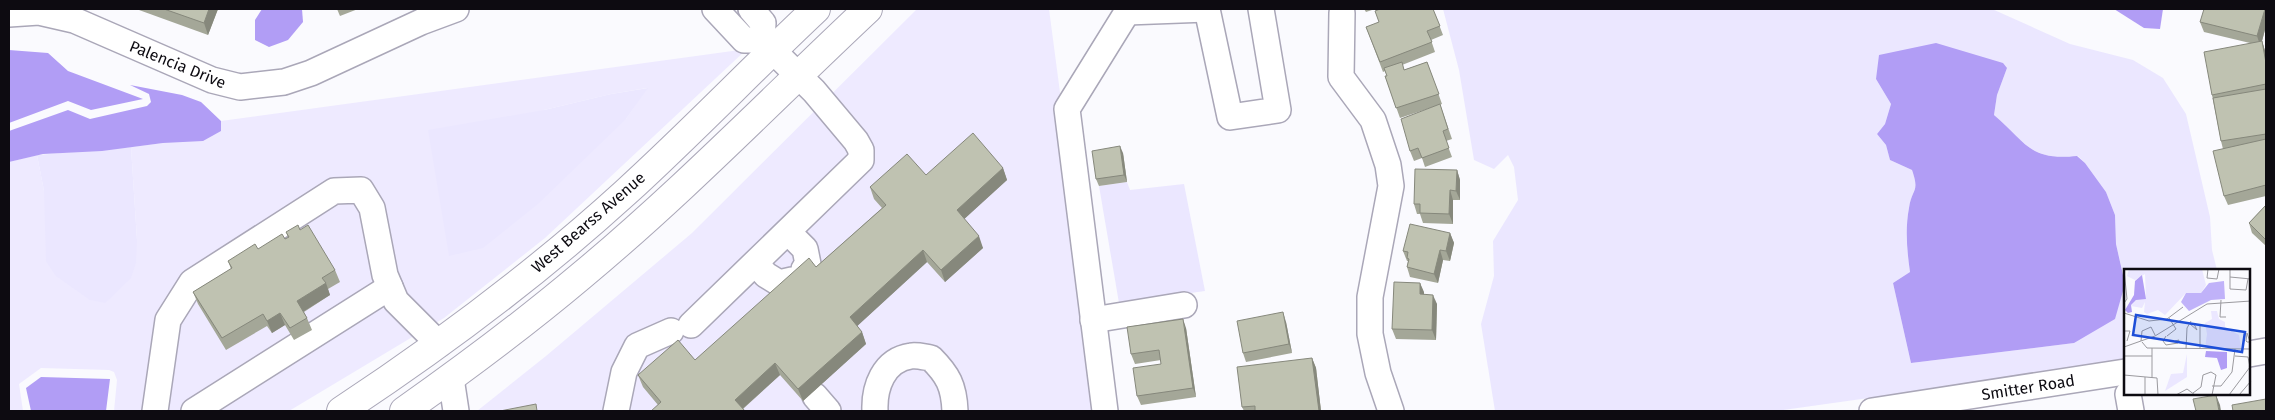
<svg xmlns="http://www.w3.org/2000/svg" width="2275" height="420" viewBox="0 0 2275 420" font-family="'Fira Sans',sans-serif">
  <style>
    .built { fill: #eeeaff; fill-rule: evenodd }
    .green { fill: #ebe7ff; fill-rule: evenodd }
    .water { fill: #b19df5 }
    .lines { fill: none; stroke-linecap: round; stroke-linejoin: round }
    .minor-casing { stroke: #aaa7b8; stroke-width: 28 }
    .major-casing { stroke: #aaa7b8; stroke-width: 30 }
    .minor { stroke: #fff; stroke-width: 25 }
    .major { stroke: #fff; stroke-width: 28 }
    .wall { fill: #a4a798 }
    .shaded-wall { fill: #86887c }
    .building { fill: #bfc2b1; stroke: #86887c }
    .labels { text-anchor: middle; stroke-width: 4.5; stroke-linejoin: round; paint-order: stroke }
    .street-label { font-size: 16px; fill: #0d0b11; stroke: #fff }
    .inset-road { fill: none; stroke: #9b9a9f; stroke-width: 1 }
    .view { fill: #1d4ed8; fill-opacity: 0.15; stroke: #1d4ed8; stroke-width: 2.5 }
    .inset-edge { fill: none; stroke: #0d0b11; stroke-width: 2.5 }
  </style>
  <rect width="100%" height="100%" fill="#fafafe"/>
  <g class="built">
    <path d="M917,9H1049L1061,100L1096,411H477L546,356L692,233Z"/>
    <path d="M747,49L545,238L444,318L289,411H114L117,380L114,372L109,370L41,368L19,384L23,411H9V162L37,155L44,191L137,240L131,147L163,143L221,131V121ZM647,88L626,119L544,110L611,94Z"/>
  </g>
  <g class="green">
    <path d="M1443,9H1992L2070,44L2133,60L2163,78L2186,114L2210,217L2212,250L2217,270H2125V362L1776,411H1495L1481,324L1494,276L1493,241L1518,200L1514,167L1508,155L1494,169L1474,160L1459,70ZM2007,68L1997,95L1994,115C2027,143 2029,161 2078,156L2085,163L2106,192L2115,215L2116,244L2125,283L2074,343L1911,363L1893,283L1910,272C1907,251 1905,229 1909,208C1912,188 1920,193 1912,170L1890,160L1886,145L1877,134L1885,124L1891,104L1876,79Z"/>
    <path d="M648,88L626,119L538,204L483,248L449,256L428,130L544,110L611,94Z"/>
    <path d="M131,147L137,240L136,263L131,278L105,303L90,300L56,276L46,261L44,191L37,155Z"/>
    <path d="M1127,182L1130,190L1184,184L1205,291L1119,303L1099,186Z"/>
  </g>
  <g class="water">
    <path d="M262,9H302L303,22L288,40L269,47L255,40V20Z"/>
    <path d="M2114,9H2163L2160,29L2144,28Z"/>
    <path d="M1936,43L2003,63L2007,68L1997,95L1994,115C2027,143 2029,161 2077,156L2085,163L2106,192L2115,215L2116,244L2125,284L2115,319L2074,343L1911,363L1893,283L1910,272C1907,251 1905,229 1909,208C1912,188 1920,193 1912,170L1890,160L1886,145L1877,134L1885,124L1891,104L1876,79L1879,55Z"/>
    <path d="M9,50L48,53L68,71L143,99L91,110L68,101L9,123Z"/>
    <path d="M130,85L182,95L201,102L221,121V131L203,141L163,143L102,151L43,154L9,162V131L68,110L90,119L147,106L151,102L149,94Z"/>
    <path d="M41,377L110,379L106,411H31L26,388Z"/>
  </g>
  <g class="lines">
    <g class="minor-casing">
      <g id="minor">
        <path d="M751,9L763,23L762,40"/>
        <path d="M1207,9L1230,117L1278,110L1261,9"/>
        <path d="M1127,12L1207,9"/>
        <path d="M1342,13L1341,77L1373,120L1388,165L1391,186L1370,297V334L1378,373L1391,411"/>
        <path d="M9,14L39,12L74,20L212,80L240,87L284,82L311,73L421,22L456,9"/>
        <path d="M789,233L805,249L808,264L804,269"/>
        <path d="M756,264L766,275L779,283L792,280"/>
        <path d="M1093,320L1184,305"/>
        <path d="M691,325L861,160V150L856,141L814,91L762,40H744L715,9"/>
        <path d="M2249,354L2266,351"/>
        <path d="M451,378L456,411"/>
        <path d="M2128,394L2131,411"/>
        <path d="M815,396L828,411"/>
        <path d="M155,411L168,320L192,282L334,191L361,190L372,208L385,275L396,301L439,344"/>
        <path d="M194,411L390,287"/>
        <path d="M616,411L624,372L637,346L671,331"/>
        <path d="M875,411C874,388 883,360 911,356C917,355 924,357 931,358C948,375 954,386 955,411"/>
        <path d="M1105,411L1067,109L1129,9"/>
        <path d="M1872,411L2125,372"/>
      </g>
    </g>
    <g class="major-casing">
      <g id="major">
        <path d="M341,411C441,345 537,273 625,193C691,133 752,69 816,9"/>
        <path d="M404,411C465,368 524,324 581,276C681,193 773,98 868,9"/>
      </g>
    </g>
    <use href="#minor" class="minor"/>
    <use href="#major" class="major"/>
  </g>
  <g class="wall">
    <path d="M138,9H218L208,35L139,10Z"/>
    <path d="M337,9H358L340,16Z"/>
    <path d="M1364,9H1375L1366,12Z"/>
    <path d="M1433,9L1443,35L1431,40L1435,52L1402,65L1404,70L1427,62L1442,104L1400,118L1385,76H1387L1385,71L1383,72L1366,27Z"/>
    <path d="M2266,9V26L2262,41L2266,54V196L2228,205L2224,196L2223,149L2221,141L2212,95L2250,43L2204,32L2200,22Z"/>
    <path d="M1440,104L1452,139L1446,141L1452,157L1425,167L1422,158L1414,161L1410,151Z"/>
    <path d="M1123,153L1127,182L1099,186L1096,179Z"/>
    <path d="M1003,168L1007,180L964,219L983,248L945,282L927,262L857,326L862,332L866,344L803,401L780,375L743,409L658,405L643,387L638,375L695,360L816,267L882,208L874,199L870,187L926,175Z"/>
    <path d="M1457,170L1460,180V200H1453V224L1423,223L1420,214H1417L1414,204Z"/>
    <path d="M2266,205V246L2252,233L2249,223Z"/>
    <path d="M300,230L335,270L340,282L328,289L330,295L304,312L307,318L312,330L294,340L285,325L272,333L267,326L226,350L198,304L193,292L231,269L228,261L285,239L288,238L286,232Z"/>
    <path d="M1450,233L1454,243L1450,261L1443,260L1438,283L1410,277L1407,267L1408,261H1407L1403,251Z"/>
    <path d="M1420,283L1424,294L1437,304L1436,340L1396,339L1392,329Z"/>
    <path d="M1286,322L1292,353L1246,362L1243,353Z"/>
    <path d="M1186,328L1196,397L1141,405L1137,396L1161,364V360L1135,364L1131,354Z"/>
    <path d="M1312,358L1316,368L1321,411H1244L1242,407Z"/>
  </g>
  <g class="shaded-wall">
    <path d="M209,9H218L208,35L204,23Z"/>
    <path d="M2265,9H2266V26L2262,41L2266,54V63L2257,36Z"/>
    <path d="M1120,146L1123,153L1127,182L1124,175Z"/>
    <path d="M1003,168L1007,180L961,222L957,210Z"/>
    <path d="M1457,170L1460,180V200L1456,191Z"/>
    <path d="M1450,190L1453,200V224L1449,214Z"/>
    <path d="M1450,233L1454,243L1450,261L1446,251Z"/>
    <path d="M979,236L983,248L945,282L941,270Z"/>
    <path d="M923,250L927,262L854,329L850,317Z"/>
    <path d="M1440,250L1443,260L1438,283L1434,274Z"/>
    <path d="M326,283L330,295L301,313L297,301Z"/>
    <path d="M1420,283L1424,292V304L1420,294Z"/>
    <path d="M1433,295L1437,304L1436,340L1432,330Z"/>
    <path d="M1283,312L1286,322L1292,353L1289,344Z"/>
    <path d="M280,313L285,325L272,333L267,321Z"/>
    <path d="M1183,319L1186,328L1196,397L1193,388Z"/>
    <path d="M862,332L866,344L803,401L798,389Z"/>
    <path d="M1312,358L1316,368L1321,411H1319Z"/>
    <path d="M775,363L780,375L740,411L735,400Z"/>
    <path d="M2216,395L2220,405L2221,411H2219Z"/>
  </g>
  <g class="building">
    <path d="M164,9H209L204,23Z"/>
    <path d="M1380,9H1433L1440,26L1427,31L1432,42L1380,62L1366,27L1379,22L1375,11Z"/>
    <path d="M2204,9H2265L2257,36L2200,22Z"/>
    <path d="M2262,41L2266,63V84L2212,95L2204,52Z"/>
    <path d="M1402,62L1404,70L1427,62L1439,94L1396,108L1385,76H1387L1384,68Z"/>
    <path d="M2266,89V134L2221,141L2213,98Z"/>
    <path d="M1440,104L1448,129L1443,131L1449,148L1422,158L1418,148L1410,151L1401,119Z"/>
    <path d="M973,133L1003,168L957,210L979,236L941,270L923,250L850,317L862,332L798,389L775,363L735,400L745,411H651L661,402L638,375L678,340L695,360L809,258L816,267L886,205L870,187L907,154L926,175Z"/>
    <path d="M2266,139V185L2224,196L2213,151Z"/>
    <path d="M1120,146L1124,175L1096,179L1092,151Z"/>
    <path d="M1415,169L1457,170L1456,191L1450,190L1449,214L1420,213V204H1414Z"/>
    <path d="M2266,205V240L2249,223Z"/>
    <path d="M1410,224L1450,233L1446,251L1440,250L1434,274L1407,267L1409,259L1407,258L1408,252L1403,251Z"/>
    <path d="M298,225L300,230L308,225L335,270L322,278L326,283L297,301L307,318L290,328L280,313L267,321L263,314L222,338L193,292L232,268L228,261L255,244L258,249L282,234L285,239L289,237L286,232Z"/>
    <path d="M1394,282L1420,283V294L1433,295L1432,330L1392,329Z"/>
    <path d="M1283,312L1289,344L1243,353L1237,321Z"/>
    <path d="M1183,319L1193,388L1137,396L1133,368L1161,364L1159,350L1131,354L1127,327Z"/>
    <path d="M1312,358L1319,411H1255V406L1242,407L1237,367Z"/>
    <path d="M2216,395L2219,411H2196L2193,399Z"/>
    <path d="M2266,399V411H2233L2232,405Z"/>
    <path d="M536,404L537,411H500Z"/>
  </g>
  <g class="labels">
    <g class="street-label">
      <text transform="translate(178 64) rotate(22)" y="6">Palencia Drive</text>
      <text transform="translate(588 222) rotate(-41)" y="6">West Bearss Avenue</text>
      <text transform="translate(2028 387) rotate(-9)" y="6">Smitter Road</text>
    </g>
  </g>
  <g transform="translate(2124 269)">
    <rect width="126" height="126" fill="#fafafe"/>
    <path d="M5,0H78L82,16L77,24H62L41,46L34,41L23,45L20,43L21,33L18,39L7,37L13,30H22L21,5L11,11L3,7ZM87,42H93L95,50L101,53V58L115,66L117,79H81L83,65L81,54L88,50ZM63,85V108L41,122L47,105L59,104Z" fill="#ebe7ff"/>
    <path d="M100,12L101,30L87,31L65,42L57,33L62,24H77L85,14Z" fill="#c0b2f9"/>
    <path d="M18,6L22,30L12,31L7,36L8,43L4,44L1,41L10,26L11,12ZM82,82L103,83V99L97,101L93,89L81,88Z" fill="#b19df5"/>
    <path class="inset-road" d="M84,0L83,9L93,10L95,0M106,0V20L122,21L124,10M0,1L3,30L0,34M106,8L127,10M97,31L96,48H102M0,44L25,52L43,50L59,38M66,55L73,61L70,55M0,62H6L3,72M42,67L39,72L42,76L54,74L55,71L51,72M43,67L52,60L45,49M17,72L18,62L27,58L31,66M18,73L23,79L127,80M126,73L123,64L122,72L123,73H127M0,78L31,67L83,35L127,32M62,80L63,59L67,52M76,80V57M0,87H28M0,106L33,109L34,126M28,109V79M88,117H97L108,103L111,80M69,124L77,118L79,106L87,103L92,106L88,126M21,126V108M52,126L63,120L71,126M105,126L126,98L124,88L111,87M115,126L127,112"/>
    <path class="view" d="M12,46L121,63L118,83L9,66Z"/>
    <rect width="126" height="126" class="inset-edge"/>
  </g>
  <rect width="2275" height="420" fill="none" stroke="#0d0b11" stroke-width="20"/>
</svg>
